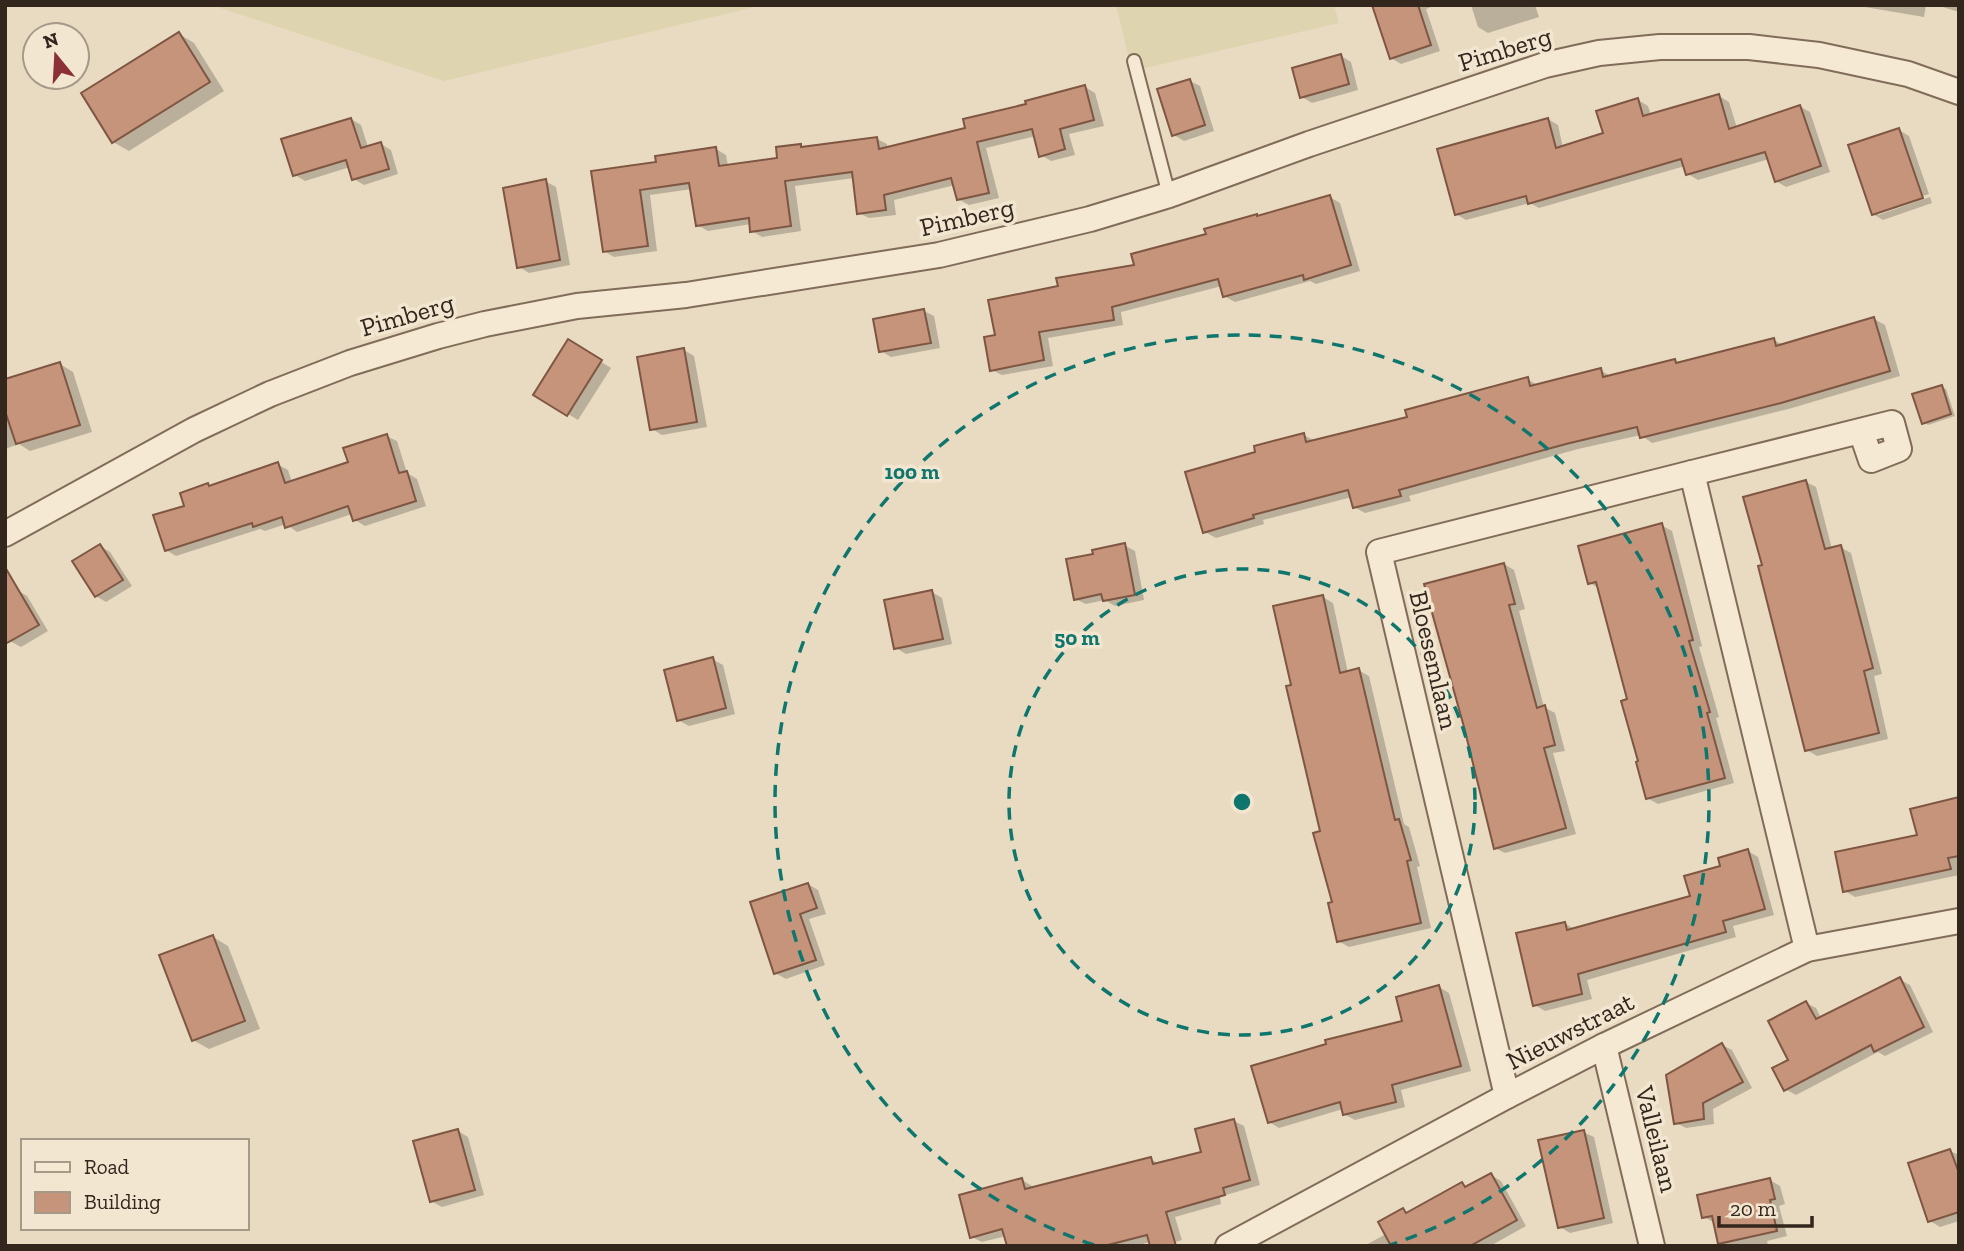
<svg xmlns="http://www.w3.org/2000/svg" width="1964" height="1251" viewBox="0 0 1964 1251" font-family="'Zilla Slab',serif">
  <style>
    .farmland { fill: #ded4af }
    .shadow { fill: #0003 }
    .building { fill: #c5947a; stroke: #7e5642; stroke-width: 2 }
    .lines { fill: none; stroke-linecap: round; stroke-linejoin: round }
    .service-casing { stroke: #816c5a; stroke-width: 16 }
    .minor-casing { stroke: #816c5a; stroke-width: 28 }
    .service { stroke: #f5e9d3; stroke-width: 12 }
    .minor { stroke: #f5e9d3; stroke-width: 24 }
    .ring { fill: none; stroke: #0f766e; stroke-width: 3.5; stroke-dasharray: 12 9 }
    .labels { text-anchor: middle; stroke-width: 7; stroke-linejoin: round; paint-order: stroke }
    .street-label { font-size: 26px; fill: #32261d; stroke: #f2e6d0 }
    .centre { fill: #0f766e; stroke: #f2e6d0; stroke-width: 3.5 }
    .ring-label { font-size: 21px; text-anchor: middle; font-weight: bold; fill: #0f766e; stroke: #f2e6d0; stroke-width: 7; stroke-linejoin: round; paint-order: stroke }
  </style>
  <rect width="100%" height="100%" fill="#e9dbc1"/>
  <g class="farmland">
    <path d="M211,5H763L444,81Z"/>
    <path d="M1116,5H1334L1339,23L1132,71Z"/>
  </g>
  <g class="shadow">
    <path d="M1373,5H1436L1426,9L1440,51L1401,64L1391,58Z"/>
    <path d="M1471,5H1535L1539,17L1488,33L1478,27Z"/>
    <path d="M1853,5H1926L1924,17Z"/>
    <path d="M1936,5H1959V12Z"/>
    <path d="M179,34L194,43L224,91L129,151L113,142Z"/>
    <path d="M1341,56L1351,62L1358,90L1312,103L1302,97Z"/>
    <path d="M1190,81L1200,86L1214,131L1184,141L1174,135Z"/>
    <path d="M1085,87L1095,93L1104,126L1069,134L1075,155L1051,161L1041,155L1036,136L986,148L999,198L969,205L958,199L955,185L894,200L896,215L869,218L859,213L854,178L795,186L801,231L762,237L752,231L751,224L708,231L697,225L692,189L650,195L657,251L614,257L604,251L593,173L658,164L716,149L726,155L728,166L779,160L801,146L804,148L877,139L887,144V148L967,129L1028,105Z"/>
    <path d="M1719,96L1729,102L1737,128L1799,106L1810,112L1830,172L1786,187L1776,181L1769,159L1698,180L1688,174L1685,166L1539,208L1530,203L1466,220L1456,214L1548,119L1558,125L1563,148L1605,134L1638,100L1648,106L1651,115Z"/>
    <path d="M351,119L361,125L368,147L381,144L391,150L398,174L364,185L354,179L350,167L305,181L295,175Z"/>
    <path d="M1899,130L1909,136L1929,194L1878,211V215L1930,197L1932,203L1883,220L1873,214Z"/>
    <path d="M545,181L556,187L570,265L529,273L519,267Z"/>
    <path d="M1330,197L1340,203L1360,271L1316,284L1310,281L1235,302L1224,296L1222,286L1121,312L1123,325L1048,338L1053,366L1002,375L992,370L997,337L1060,288L1136,267L1256,216L1260,218Z"/>
    <path d="M924,311L934,316L940,348L891,357L881,351Z"/>
    <path d="M1874,319L1885,325L1900,376L1792,408L1652,443L1641,435L1578,449L1409,496L1411,501L1365,513L1354,507L1352,497L1263,520L1264,524L1216,538L1205,532L1257,453L1304,435L1315,441L1409,418L1527,379L1539,386L1600,370L1612,377L1674,361L1680,364L1774,340L1783,345Z"/>
    <path d="M569,342L611,368L578,420L535,394Z"/>
    <path d="M684,350L694,356L707,427L662,435L652,429Z"/>
    <path d="M60,364L73,372L92,432L30,451L19,444L5,449V381Z"/>
    <path d="M1942,387L1946,389L1955,416L1928,425L1923,422Z"/>
    <path d="M386,436L397,441L407,473L417,479L426,506L365,526L355,520L352,514L297,532L286,524L265,531L260,529L176,556L166,550L186,507L208,485L211,487L277,464L288,470L292,482L350,463Z"/>
    <path d="M1806,482L1816,487L1832,549L1840,547L1851,553L1882,674L1874,676L1888,739L1817,756L1807,750L1764,566Z"/>
    <path d="M1661,525L1672,531L1702,646L1699,647L1719,717L1716,718L1734,783L1658,804L1647,798L1629,700L1600,589L1590,583Z"/>
    <path d="M1124,545L1135,551L1144,600L1115,606L1105,600L1086,604L1075,599L1095,555Z"/>
    <path d="M100,546L110,552L132,586L106,602L96,596Z"/>
    <path d="M1504,564L1514,570L1525,609L1519,611L1544,707L1555,713L1565,751L1553,753L1576,834L1505,853L1495,848Z"/>
    <path d="M17,590L27,596L48,631L21,647L10,641Z"/>
    <path d="M932,592L942,598L952,644L906,654L896,648Z"/>
    <path d="M1323,597L1333,603L1348,673L1358,670L1369,676L1404,824L1409,827L1420,866L1417,867L1431,928L1349,947L1338,941L1323,832L1293,686Z"/>
    <path d="M712,659L723,665L735,714L689,726L678,720Z"/>
    <path d="M1959,799V875L1855,897L1845,891L1919,836Z"/>
    <path d="M1748,851L1758,857L1774,915L1733,926L1736,937L1587,980L1592,999L1545,1011L1535,1005L1565,923L1575,930L1692,897L1723,867Z"/>
    <path d="M808,884L818,890L826,914L809,919L825,965L786,979L775,973Z"/>
    <path d="M213,937L228,946L260,1029L209,1049L193,1040Z"/>
    <path d="M1899,979L1910,985L1933,1032L1885,1056L1878,1052L1796,1095L1785,1089L1806,1003L1816,1008L1821,1018Z"/>
    <path d="M1439,987L1449,993L1471,1071L1401,1090L1405,1107L1355,1120L1344,1114L1343,1109L1279,1128L1269,1122L1328,1046L1404,1022Z"/>
    <path d="M1722,1045L1732,1050L1752,1088L1713,1109L1714,1124L1686,1128L1676,1123Z"/>
    <path d="M1234,1121L1244,1126L1260,1185L1226,1195L1219,1191L1221,1204L1175,1217L1182,1240L1162,1246L1150,1242L1135,1246H1009L1006,1236L982,1242L972,1237L1022,1180L1032,1186L1033,1189L1150,1159L1160,1164L1203,1153Z"/>
    <path d="M458,1131L468,1137L484,1195L442,1207L431,1201Z"/>
    <path d="M1583,1132L1594,1137L1613,1223L1570,1233L1560,1227Z"/>
    <path d="M1950,1151L1959,1155V1221L1940,1227L1930,1221Z"/>
    <path d="M1491,1175L1501,1181L1526,1226L1490,1246H1364L1386,1234L1403,1210L1409,1213L1462,1184L1468,1188Z"/>
    <path d="M1770,1180L1780,1186L1785,1204L1779,1206L1787,1236L1767,1241L1768,1246H1720L1715,1223L1704,1217Z"/>
  </g>
  <g class="building">
    <path d="M1372,5H1418L1431,45L1390,59Z"/>
    <path d="M179,32L210,82L112,143L81,93Z"/>
    <path d="M1341,54L1349,84L1300,98L1292,68Z"/>
    <path d="M1190,79L1205,125L1172,136L1157,89Z"/>
    <path d="M1085,85L1094,120L1060,129L1065,149L1039,157L1032,129L977,142L989,193L957,200L951,178L884,195L886,210L857,214L852,172L785,181L791,226L750,232L749,218L696,226L689,183L640,190L648,246L603,252L591,171L656,162L655,156L716,147L719,166L777,158L776,147L801,144V147L877,137L879,149L965,128L963,119L1026,104L1025,101Z"/>
    <path d="M1719,94L1729,129L1800,105L1821,166L1775,182L1765,152L1686,175L1681,159L1528,204L1526,196L1455,215L1437,149L1548,118L1556,148L1603,133L1596,111L1638,98L1643,116Z"/>
    <path d="M351,118L361,148L381,142L389,169L352,180L346,160L293,176L281,139Z"/>
    <path d="M1899,128L1923,198L1872,215L1848,145Z"/>
    <path d="M546,179L560,260L517,268L503,188Z"/>
    <path d="M1330,195L1351,265L1304,280L1303,275L1223,297L1218,279L1112,307L1114,320L1039,332L1044,360L990,371L984,337L995,335L988,300L1058,286L1056,278L1134,265L1131,254L1206,234L1204,229L1257,214V216Z"/>
    <path d="M924,309L931,343L879,352L873,319Z"/>
    <path d="M1874,317L1890,371L1781,403L1640,438L1637,427L1566,444L1399,490L1401,496L1353,508L1348,490L1253,515L1254,518L1203,533L1185,472L1255,452L1254,446L1304,433L1306,442L1407,417L1405,410L1528,377L1530,386L1601,368L1603,377L1675,359L1676,363L1774,338L1776,346Z"/>
    <path d="M568,339L602,360L567,416L533,395Z"/>
    <path d="M684,348L697,422L650,430L637,357Z"/>
    <path d="M60,362L80,425L16,444L5,411V379Z"/>
    <path d="M1942,385L1951,414L1922,424L1912,394Z"/>
    <path d="M387,434L399,473L407,471L416,501L353,521L348,506L285,528L282,517L253,527L252,523L165,551L153,515L184,506L180,493L208,483L209,486L278,462L285,483L348,462L343,448Z"/>
    <path d="M1806,480L1825,549L1841,545L1873,668L1864,671L1879,733L1805,751L1758,566L1762,565L1743,497Z"/>
    <path d="M1662,523L1693,640L1689,641L1710,712L1707,713L1725,778L1646,799L1636,762L1638,761L1621,701L1627,699L1596,582L1588,584L1578,546Z"/>
    <path d="M1125,543L1135,595L1103,601L1101,594L1074,600L1066,559L1093,554L1092,550Z"/>
    <path d="M100,544L123,580L95,597L72,561Z"/>
    <path d="M1504,563L1515,604L1509,605L1537,708L1545,705L1555,745L1544,748L1566,828L1494,849L1464,727L1424,584Z"/>
    <path d="M5,567L39,625L5,644Z"/>
    <path d="M932,590L943,639L894,649L884,600Z"/>
    <path d="M1323,595L1340,673L1359,668L1395,820L1399,819L1411,860L1407,861L1421,923L1337,942L1328,903L1332,902L1313,833L1320,831L1286,686L1291,685L1273,606Z"/>
    <path d="M713,657L726,708L677,721L664,670Z"/>
    <path d="M1959,797V856L1948,858L1951,869L1843,892L1835,852L1917,835L1910,809Z"/>
    <path d="M1748,849L1765,909L1723,921L1726,932L1578,974L1582,994L1533,1006L1516,933L1565,922L1567,930L1690,896L1684,876L1720,866L1718,858Z"/>
    <path d="M808,883L817,908L800,914L816,960L774,974L750,902Z"/>
    <path d="M213,935L245,1021L192,1041L159,955Z"/>
    <path d="M1900,977L1924,1027L1874,1052L1871,1045L1784,1091L1772,1068L1788,1060L1768,1021L1806,1001L1816,1019Z"/>
    <path d="M1439,985L1461,1066L1392,1085L1396,1102L1343,1115L1340,1102L1268,1123L1251,1066L1326,1044L1325,1040L1402,1021L1396,997Z"/>
    <path d="M1722,1043L1743,1082L1703,1103L1704,1119L1674,1124L1666,1075Z"/>
    <path d="M1234,1119L1250,1180L1223,1188L1225,1195L1166,1212L1176,1246H1150L1147,1235L1104,1246H1007L1002,1229L970,1238L959,1195L1022,1178L1025,1189L1151,1157L1153,1164L1201,1152L1195,1129Z"/>
    <path d="M458,1129L475,1190L430,1202L413,1141Z"/>
    <path d="M1584,1130L1604,1218L1558,1228L1538,1140Z"/>
    <path d="M1950,1149L1959,1173V1212L1928,1222L1908,1163Z"/>
    <path d="M1491,1173L1517,1220L1470,1246H1391L1378,1222L1403,1208L1406,1213L1462,1182L1465,1187Z"/>
    <path d="M1770,1178L1775,1199L1770,1200L1777,1231L1718,1244L1712,1216L1702,1218L1697,1195Z"/>
  </g>
  <g class="lines">
    <g class="service-casing">
      <path id="service" d="M1134,61L1169,195"/>
    </g>
    <g class="minor-casing">
      <g id="minor">
        <path d="M1692,473L1892,423L1899,449L1871,460L1861,431"/>
        <path d="M5,534L194,430L270,394L350,363L438,336L485,324L577,306L686,295L939,255L1090,219L1169,195L1309,144L1545,65L1599,53L1660,47H1749L1819,55L1908,74L1959,92"/>
        <path d="M1604,1046L1652,1246"/>
        <path d="M1507,1096L1379,552L1692,473L1807,949"/>
        <path d="M1228,1246L1507,1096L1604,1046L1807,949L1959,921"/>
      </g>
    </g>
    <use href="#service" class="service"/>
    <use href="#minor" class="minor"/>
  </g>
  <g class="ring">
    <circle cx="1242" cy="802" r="233"/>
    <path d="M1094 1245A467 467 0 1 1 1390 1245"/>
  </g>
  <g class="labels">
    <g class="street-label">
      <text transform="translate(1505 49) rotate(-17)" y="9">Pimberg</text>
      <text transform="translate(967 217) rotate(-13)" y="9">Pimberg</text>
      <text transform="translate(407 315) rotate(-16)" y="9">Pimberg</text>
      <text transform="translate(1434 660) rotate(77)" y="9">Bloesemlaan</text>
      <text transform="translate(1570 1031) rotate(-27)" y="9">Nieuwstraat</text>
      <text transform="translate(1657 1139) rotate(76)" y="9">Valleilaan</text>
    </g>
  </g>
  <circle cx="1242" cy="802" r="10" class="centre"/>
  <g class="ring-label">
    <text x="912" y="479">100 m</text>
    <text x="1077" y="645">50 m</text>
  </g>
  <rect width="1964" height="1251" fill="none" stroke="#32261d" stroke-width="14"/>
  <rect x="21" y="1139" width="228" height="91" fill="#f2e6d0" stroke="#a59988" stroke-width="2"/>
  <rect x="35" y="1162" width="35" height="10" fill="#f5e9d3" stroke="#a59988" stroke-width="2"/>
  <text x="84" y="1174" font-size="21" fill="#32261d">Road</text>
  <rect x="35" y="1192" width="35" height="21" fill="#c5947a" stroke="#a59988" stroke-width="2"/>
  <text x="84" y="1209" font-size="21" fill="#32261d">Building</text>
  <g transform="translate(56 56) rotate(342)"><circle r="33" fill="#f2e6d0" stroke="#a59988" stroke-width="2"/>
  <path d="M0-5L12 26L0 18L-12 26Z" fill="#8b3036"/>
  <text y="-10" font-size="19" font-weight="bold" text-anchor="middle" fill="#32261d">N</text>
  </g>
  <path d="M1719 1216v10h93v-10" fill="none" stroke="#32261d" stroke-width="3.5"/>
  <text x="1730" y="1216" font-size="21" fill="#32261d" stroke="#f2e6d0" stroke-width="5" paint-order="stroke">20 m</text>
</svg>
